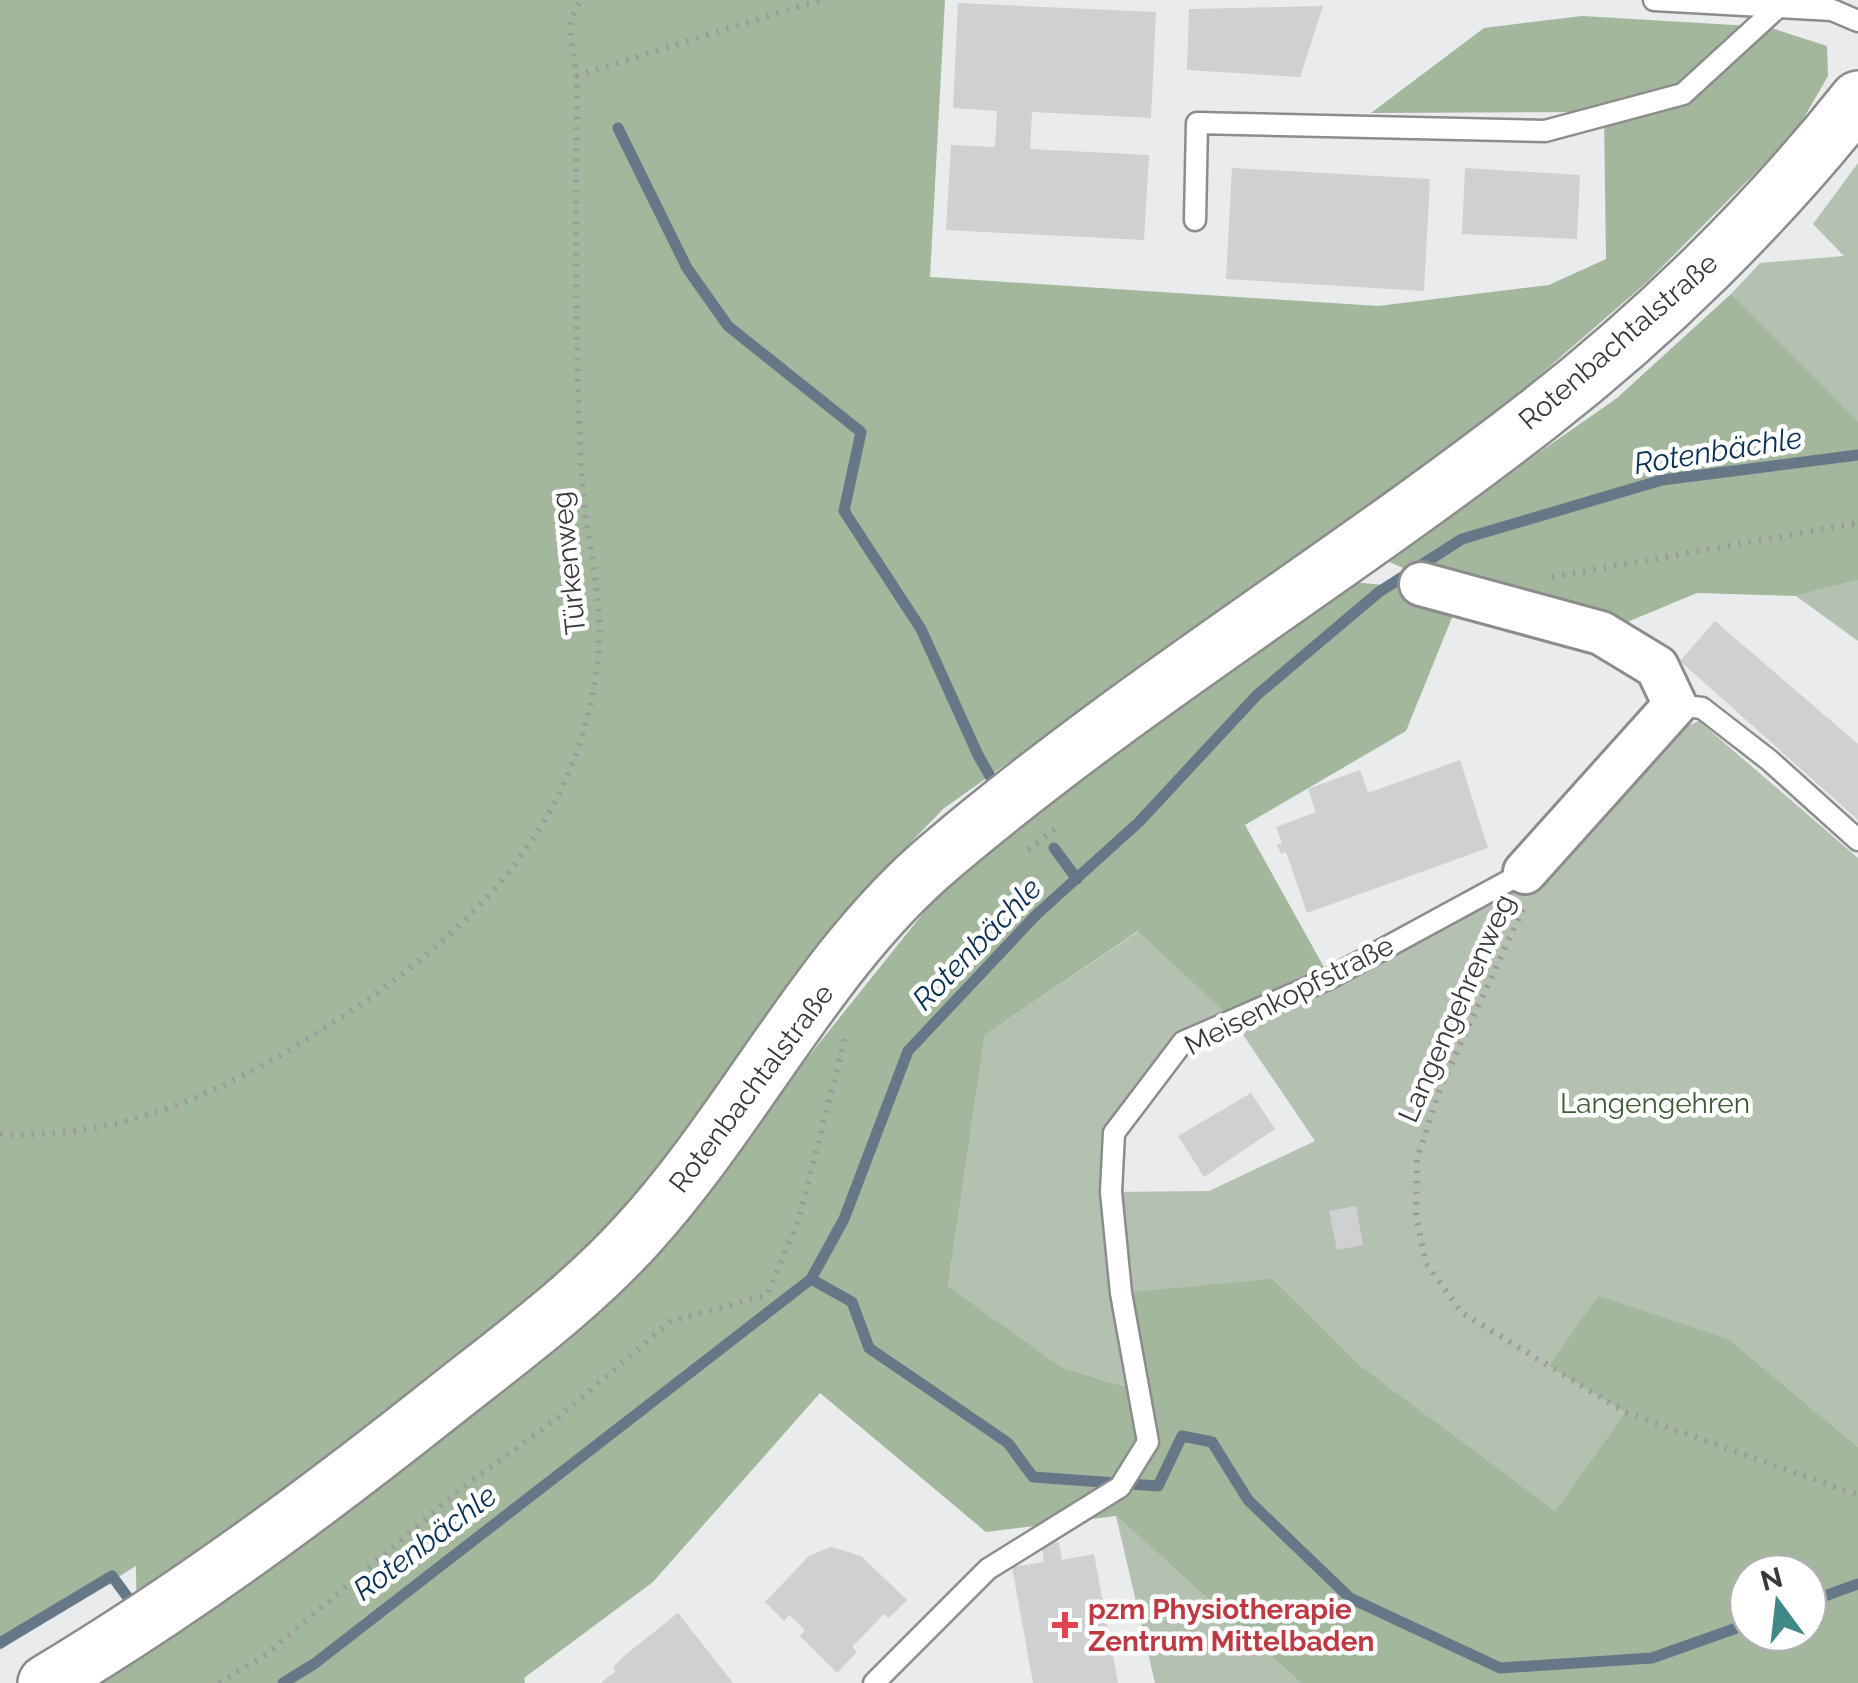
<svg xmlns="http://www.w3.org/2000/svg" width="1858" height="1683" viewBox="0 0 1858 1683" font-family="Raleway,sans-serif">
  <style>
    .green { fill: #b4c1b0; fill-rule: evenodd }
    .forest { fill: #a2b79c; fill-rule: evenodd }
    .lines { fill: none; stroke-linecap: round; stroke-linejoin: round }
    .stream { stroke: #678; stroke-width: 11 }
    .building { fill: #cfd0d1 }
    .lane-casing { stroke: #8c8c8d; stroke-width: 25 }
    .street-casing { stroke: #8c8c8d; stroke-width: 48 }
    .secondary-casing { stroke: #8c8c8d; stroke-width: 60 }
    .path { stroke: #9b9b9c; stroke-width: 6; stroke-dasharray: 2.5 8; stroke-linecap: butt }
    .lane { stroke: #fff; stroke-width: 20 }
    .street { stroke: #fff; stroke-width: 42 }
    .secondary { stroke: #fff; stroke-width: 55 }
    .health-dot { fill: #e0444e; stroke: #fff; stroke-width: 4 }
    .labels { text-anchor: middle; stroke-width: 9; stroke-linejoin: round; paint-order: stroke }
    .street-label { font-size: 28px; fill: #393939; stroke: #fff }
    .park-label { font-size: 28px; fill: #3b5b32; stroke: #fff }
    .health-label { font-size: 28px; font-weight: bold; fill: #be3a42; stroke: #fff; text-anchor: start }
    .water-label { font-size: 30px; font-style: italic; fill: #093153; stroke: #fff }
  </style>
  <rect width="100%" height="100%" fill="#eaebec"/>
  <g class="green">
    <path d="M1858,163V422L1856,423L1731,294L1760,263L1844,256L1813,224Z"/>
    <path d="M1858,580V641L1796,596Z"/>
    <path d="M1699,721L1858,858V1447L1730,1340L1625,1412L1555,1511L1361,1366L1273,1279L1139,1390L1063,1368L948,1286L985,1035L1139,931L1233,1020L1525,872L1665,735ZM1233,1020L1315,1141L1209,1191L1111,1192L1114,1133L1183,1042Z"/>
    <path d="M1116,1516L1301,1683H1155Z"/>
  </g>
  <path class="forest" d="M0,0H945L930,277L1378,306L1549,285L1606,259L1604,112L1371,113L1484,28L1582,16L1768,27L1827,46L1828,76L1795,133L1647,282L1474,432L943,809L837,919L703,1114L724,1162L957,871L1341,581L1458,592L1385,560L1617,398L1731,294L1858,422V580L1796,596L1697,593L1601,633L1462,593L1406,731L1245,825L1330,978L1233,1020L1138,931L985,1035L948,1286L1063,1368L1138,1390L1121,1293L1273,1279L1361,1366L1555,1511L1625,1412L1549,1366L1598,1296L1730,1340L1858,1447V1683H1301L1116,1516L986,1532L820,1393L653,1582L524,1678L525,1683H87L137,1651L136,1566L0,1650ZM1748,1573H1808V1633H1748Z"/>
  <g class="lines">
    <g class="stream">
      <path d="M618,128L687,268L728,326L861,432L844,511L921,629L978,755L998,790"/>
      <path d="M1054,848L1077,879"/>
      <path d="M811,1279L852,1302L869,1348L1008,1443L1033,1477L1158,1486L1182,1436L1212,1442L1248,1500L1350,1598L1500,1668L1652,1658L1748,1624"/>
      <path d="M1808,1602L1858,1584"/>
      <path d="M0,1643L112,1576L129,1599"/>
      <path d="M283,1683L314,1664L811,1279L844,1219L908,1051L1036,915L1139,822L1257,695L1379,592L1462,539L1662,480L1858,455"/>
    </g>
  </g>
  <g class="building">
    <path d="M958,3L1156,12L1151,118L1032,112L1030,149L1149,155L1144,240L946,230L951,145L995,147L997,111L953,108Z"/>
    <path d="M1323,6L1300,77L1187,70L1189,9Z"/>
    <path d="M1232,168L1430,179L1424,291L1226,279Z"/>
    <path d="M1465,168L1580,175L1577,239L1462,234Z"/>
    <path d="M1715,621L1858,744V820L1680,661Z"/>
    <path d="M1460,760L1488,848L1307,913L1286,852L1281,854L1277,845L1282,843L1276,827L1316,812L1308,789L1360,770L1368,793Z"/>
    <path d="M1251,1093L1275,1129L1204,1177L1178,1136Z"/>
    <path d="M1356,1206L1363,1245L1337,1250L1329,1211Z"/>
    <path d="M1059,1542L1062,1560L1094,1554L1118,1683H1033L1012,1567L1044,1562L1042,1545Z"/>
    <path d="M831,1547L861,1556L907,1600L889,1618L884,1614L852,1647L857,1652L837,1673L800,1636L805,1630L789,1615L784,1621L765,1602L809,1556Z"/>
    <path d="M678,1613L733,1683H601L616,1671L613,1667L625,1655Z"/>
  </g>
  <g class="lines">
    <g class="lane-casing">
      <g id="lane">
        <path d="M1654,0L1832,10L1858,21"/>
        <path d="M1195,220L1197,123L1545,131L1683,94L1777,8"/>
        <path d="M1675,705L1702,708L1769,760L1858,840"/>
        <path d="M874,1683L988,1569L1120,1487L1148,1442L1121,1293L1111,1192L1114,1133L1183,1042L1330,978L1525,872"/>
      </g>
    </g>
    <g class="street-casing">
      <path id="street" d="M1421,584L1601,633L1657,667L1675,705L1525,872"/>
    </g>
    <g class="secondary-casing">
      <path id="secondary" d="M46,1683C186,1599 316,1503 443,1402C510,1349 580,1298 637,1235C745,1117 818,959 941,856C1129,696 1343,567 1538,415C1655,324 1766,215 1858,99"/>
    </g>
    <g class="path">
      <path d="M576,76L820,0"/>
      <path d="M1552,577L1858,523"/>
      <path d="M1028,850L1061,824"/>
      <path d="M1523,909L1440,1088L1417,1159L1416,1216L1426,1263L1462,1313L1625,1412L1858,1495"/>
      <path d="M0,1134C131,1141 243,1083 349,1012C482,923 586,814 599,646C603,598 585,531 582,481C576,380 576,280 576,179C576,144 578,108 576,73C575,57 568,36 571,21C573,14 578,6 581,0"/>
      <path d="M219,1683L268,1653L462,1488L559,1417L671,1321L767,1295L799,1218L845,1038"/>
    </g>
    <use href="#lane" class="lane"/>
    <use href="#street" class="street"/>
    <use href="#secondary" class="secondary"/>
  </g>
  <path class="health-dot" d="M1060 1610h10v10h10v10h-10v10h-10v-10h-10v-10h10z"/>
  <g class="labels">
    <g class="street-label">
      <text transform="translate(1618 341) rotate(-41)" y="10">Rotenbachtalstraße</text>
      <text transform="translate(568 563) rotate(-96)" y="10">Türkenweg</text>
      <text transform="translate(1289 995) rotate(-27)" y="10">Meisenkopfstraße</text>
      <text transform="translate(1456 1008) rotate(-66)" y="10">Langengehrenweg</text>
      <text transform="translate(751 1088) rotate(-53)" y="10">Rotenbachtalstraße</text>
    </g>
    <g class="park-label">
      <text x="1655" y="1113">Langengehren</text>
    </g>
    <g class="health-label">
      <text x="1088" y="1619">pzm Physiotherapie<tspan x="1088" dy="32">Zentrum Mittelbaden</tspan></text>
    </g>
    <g class="water-label">
      <text transform="translate(1718 451) rotate(-9)" y="10">Rotenbächle</text>
      <text transform="translate(977 944) rotate(-46)" y="10">Rotenbächle</text>
      <text transform="translate(425 1543) rotate(-37)" y="10">Rotenbächle</text>
    </g>
  </g>
  <g transform="translate(1778 1603) rotate(345)"><circle r="48" fill="#ffffff" stroke="#b0b0b0" stroke-width="2.5"/>
  <path d="M0-8L18 38L0 25L-18 38Z" fill="#408886"/>
  <text y="-15" font-size="28" font-weight="bold" text-anchor="middle" fill="#393939">N</text>
  </g>
</svg>
